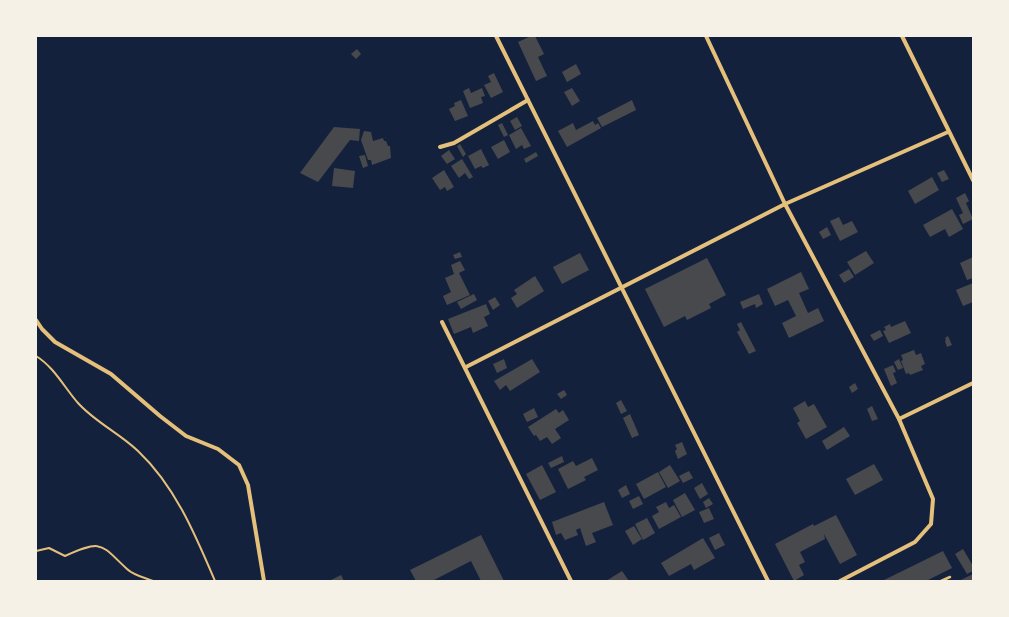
<svg xmlns="http://www.w3.org/2000/svg" width="1009" height="617" viewBox="0 0 1009 617" font-family="'Noto Sans',sans-serif">
  <style>
    .building { fill: #48494c }
    .lines { fill: none; stroke-linecap: round; stroke-linejoin: round }
    .path { stroke: #e5c07b; stroke-width: 2 }
    .service { stroke: #e5c07b; stroke-width: 2.5 }
    .minor { stroke: #e5c07b; stroke-width: 4 }
  </style>
  <rect width="100%" height="100%" fill="#14213d"/>
  <g class="building">
    <path d="M531,36H535L544,54L538,57L547,76L536,81L518,42Z"/>
    <path d="M357,49L361,54L356,59L351,54Z"/>
    <path d="M576,64L581,74L567,82L562,72Z"/>
    <path d="M494,73L503,92L491,98L484,85L491,82L488,76Z"/>
    <path d="M469,88L471,93L482,88L485,96L481,97L483,103L470,108L463,91Z"/>
    <path d="M572,88L580,101L572,106L564,92Z"/>
    <path d="M461,100L468,116L455,121L449,109L455,106L454,103Z"/>
    <path d="M632,100L636,110L602,127L597,118Z"/>
    <path d="M517,117L522,126L515,130L510,121Z"/>
    <path d="M593,121L595,125L598,123L601,128L567,147L558,131L573,123L576,130Z"/>
    <path d="M502,123L508,135L504,137L498,125Z"/>
    <path d="M334,127L360,129L359,141L350,140L318,182L300,173Z"/>
    <path d="M521,128L531,146L524,149L522,145L516,149L509,135Z"/>
    <path d="M364,131L371,132L373,141L383,138L384,141H386L388,146H390L391,158L372,165L371,160H368L361,140Z"/>
    <path d="M504,140L510,152L498,159L491,147Z"/>
    <path d="M460,144L466,154L463,157L457,146Z"/>
    <path d="M481,149L489,165L483,168L481,166L475,169L468,156Z"/>
    <path d="M449,150L455,159L447,164L441,156Z"/>
    <path d="M536,152L538,156L526,163L524,159Z"/>
    <path d="M365,155L368,166L363,168L359,156Z"/>
    <path d="M462,159L473,177L469,179L465,173L459,178L451,166Z"/>
    <path d="M334,168L355,171L353,188L332,186Z"/>
    <path d="M444,170L454,187L447,191L445,187L440,190L432,178Z"/>
    <path d="M944,170L949,179L942,182L937,173Z"/>
    <path d="M932,177L939,190L915,204L908,191Z"/>
    <path d="M965,193L969,201L966,203L973,219L963,224L959,215L963,213L956,198Z"/>
    <path d="M952,209L963,229L949,237L945,229L930,237L923,225Z"/>
    <path d="M839,217L843,225L852,221L858,232L840,241L830,221Z"/>
    <path d="M827,227L831,235L823,239L819,232Z"/>
    <path d="M866,251L874,263L855,275L847,262Z"/>
    <path d="M460,252L462,257L455,259L453,255Z"/>
    <path d="M580,253L589,270L562,284L553,267Z"/>
    <path d="M973,257V278L967,280L960,263Z"/>
    <path d="M707,258L726,295L709,304L711,308L687,320L685,316L664,327L645,289Z"/>
    <path d="M460,261L465,270L459,273L470,295L447,305L443,296L451,292L445,278L454,274L451,265Z"/>
    <path d="M849,269L854,277L844,283L839,275Z"/>
    <path d="M801,272L809,289L799,293L808,313L818,308L824,321L789,338L782,323L796,316L788,300L775,306L767,289Z"/>
    <path d="M535,276L544,291L517,308L511,298L517,294L514,290Z"/>
    <path d="M973,283V302L963,306L956,290Z"/>
    <path d="M474,294L477,300L461,309L457,302Z"/>
    <path d="M759,294L763,304L756,308L755,304L743,309L740,302Z"/>
    <path d="M495,297L500,305L493,310L488,301Z"/>
    <path d="M486,304L490,314L484,317L488,326L473,333L471,327L454,334L448,319Z"/>
    <path d="M905,321L911,333L889,343L883,331L886,330L884,327L890,324L891,327Z"/>
    <path d="M741,322L756,351L749,354L737,332L740,330L737,324Z"/>
    <path d="M880,330L883,336L874,341L870,335Z"/>
    <path d="M948,336L952,345L947,347L945,341L946,340L945,338Z"/>
    <path d="M914,350L916,355L921,353L925,364L921,366L923,370L910,375L909,373L906,374L901,361L903,360L901,355Z"/>
    <path d="M504,359L507,368L497,373L493,364Z"/>
    <path d="M532,359L540,372L510,391L506,385L500,390L494,381Z"/>
    <path d="M899,359L903,368L898,370L894,362Z"/>
    <path d="M893,365L896,372L893,373L897,383L891,386L884,369Z"/>
    <path d="M855,383L858,389L852,393L849,387Z"/>
    <path d="M564,390L567,395L561,399L557,394Z"/>
    <path d="M621,400L627,411L621,414L616,403Z"/>
    <path d="M805,401L808,407L814,404L827,427L806,439L797,423L800,421L793,408Z"/>
    <path d="M872,406L878,419L872,421L867,409Z"/>
    <path d="M534,408L538,417L527,422L523,414Z"/>
    <path d="M556,409L559,413L563,410L569,420L555,429L561,438L552,444L547,437L540,441L536,435L534,436L528,427Z"/>
    <path d="M630,414L639,435L632,438L623,418Z"/>
    <path d="M844,427L850,436L827,450L822,441Z"/>
    <path d="M682,442L687,454L678,459L675,451L677,449L675,445Z"/>
    <path d="M562,456L564,462L551,468L548,463Z"/>
    <path d="M592,458L598,470L584,477L586,480L568,489L558,469L573,461L576,466Z"/>
    <path d="M874,464L883,480L855,495L846,479Z"/>
    <path d="M542,465L556,492L540,500L526,474Z"/>
    <path d="M670,465L680,481L668,488L659,472Z"/>
    <path d="M689,471L693,478L683,483L679,476Z"/>
    <path d="M658,472L666,487L644,499L636,484Z"/>
    <path d="M702,483L708,494L700,499L694,488Z"/>
    <path d="M626,485L630,494L622,498L618,490Z"/>
    <path d="M685,493L695,510L682,517L673,500Z"/>
    <path d="M639,496L643,504L633,509L629,501Z"/>
    <path d="M709,498L713,504L706,508L703,502Z"/>
    <path d="M604,502L613,525L592,533L596,542L586,546L580,528L576,530L578,535L565,540L561,533L556,535L552,522Z"/>
    <path d="M666,502L669,508L674,505L681,517L659,529L652,516L659,512L656,507Z"/>
    <path d="M709,508L714,519L704,523L699,512Z"/>
    <path d="M836,515L857,555L840,564L824,534L825,539L800,552L805,562L799,565L804,575L794,581L775,544L813,524L814,526Z"/>
    <path d="M647,518L655,533L643,540L635,524Z"/>
    <path d="M634,526L642,539L633,545L625,531Z"/>
    <path d="M719,533L725,545L715,550L709,538Z"/>
    <path d="M481,535L504,581H481L471,561L432,581H416L410,570Z"/>
    <path d="M703,538L715,558L694,570L691,564L669,576L661,563Z"/>
    <path d="M963,549L973,566V571L967,574L955,554Z"/>
    <path d="M943,551L952,568L926,581H882Z"/>
    <path d="M622,571L629,581H606Z"/>
    <path d="M973,574V581H959Z"/>
    <path d="M341,575L344,581H329Z"/>
  </g>
  <g class="lines">
    <g class="path">
      <path d="M36,356C54,367 64,387 78,403C95,422 119,433 138,451C175,486 195,534 215,581"/>
      <path d="M36,551L49,548L65,556C103,539 100,544 127,569C133,575 145,578 153,581"/>
    </g>
    <path class="service" d="M941,581L950,577"/>
    <g class="minor">
      <path d="M496,36L768,581"/>
      <path d="M902,36L973,180"/>
      <path d="M440,147L454,143L528,100"/>
      <path d="M36,320L42,329L55,342L111,374L160,416L186,436L218,449L239,465L248,485L264,581"/>
      <path d="M442,322L571,581"/>
      <path d="M466,367L785,204L706,36"/>
      <path d="M899,419L973,383"/>
      <path d="M840,581L915,542L931,524L933,499L899,419L785,204L948,132"/>
    </g>
  </g>
  <rect width="1009" height="617" fill="none" stroke="#f6f1e7" stroke-width="74"/>
</svg>
